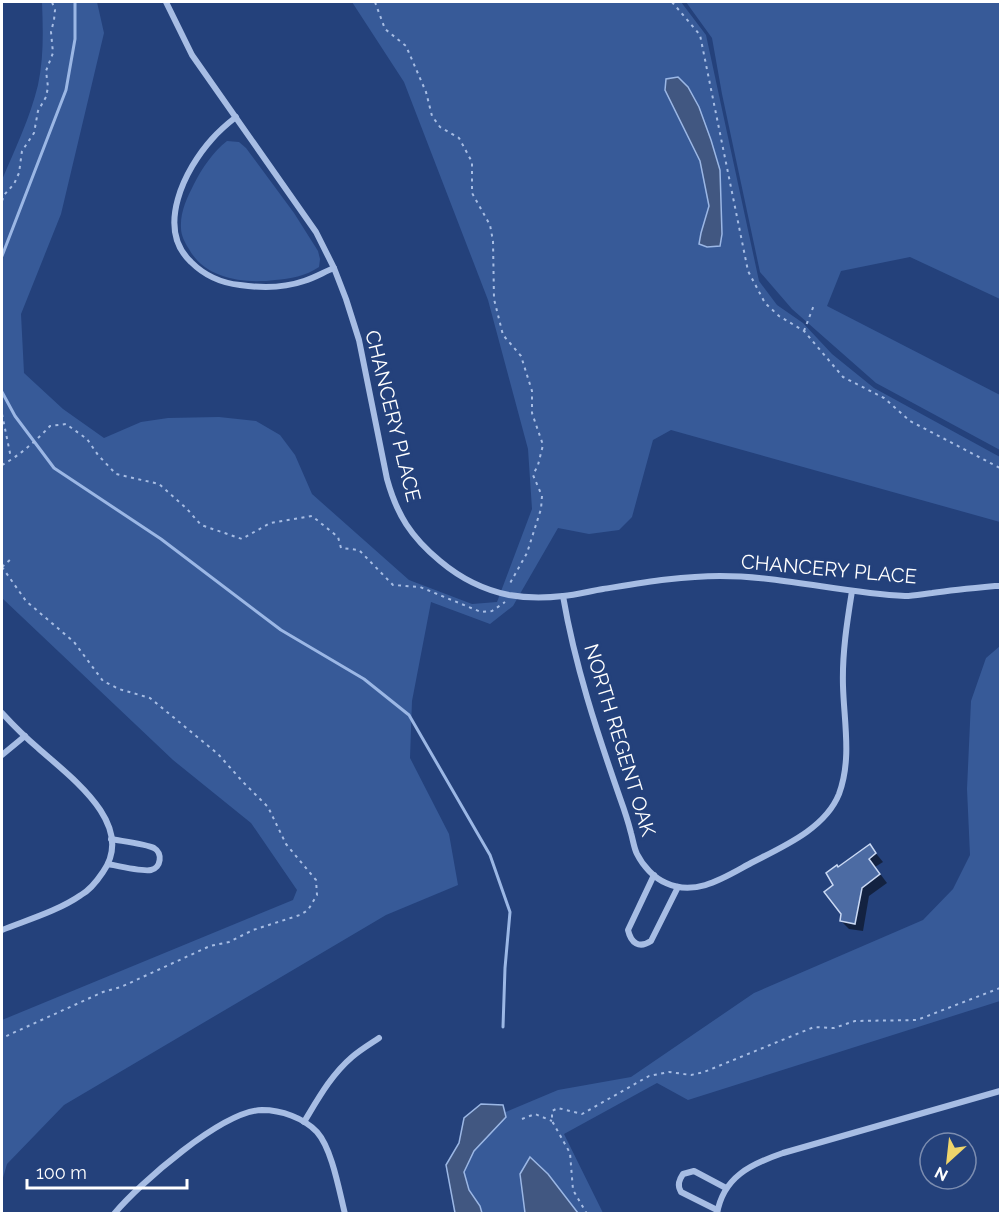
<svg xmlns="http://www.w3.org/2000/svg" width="1002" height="1215" viewBox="0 0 1002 1215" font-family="Raleway,sans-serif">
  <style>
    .green { fill: #375a98 }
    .water { fill: #415781; stroke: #9bb7e5; stroke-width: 1.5 }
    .shadow { fill: #0007 }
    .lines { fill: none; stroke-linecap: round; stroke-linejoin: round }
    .stream { stroke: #9bb7e5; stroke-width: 3 }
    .building { fill: #4c6ba3; stroke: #cad9f4; stroke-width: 1.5 }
    .path { stroke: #a7bde4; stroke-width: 2; stroke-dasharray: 3 4.5; stroke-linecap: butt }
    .minor { stroke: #a7bde4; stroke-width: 6 }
    .labels { text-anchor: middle; stroke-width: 6; stroke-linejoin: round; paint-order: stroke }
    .street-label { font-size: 20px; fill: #fff; stroke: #24417b }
  </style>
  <rect width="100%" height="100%" fill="#24417b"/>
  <g class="green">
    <path d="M42,2H97L104,33L61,214L21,314L24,373L63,409L104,438L141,422L168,418L219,417L256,421L280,435L295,455L312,494L409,580L472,604L497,602L532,509L528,449L488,300L404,82L352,2H681L706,35L759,281L777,305L803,323L832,354L874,388L1000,457V522L671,430L653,440L632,517L619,530L589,534L558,528L513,606L490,624L431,602L412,701L410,758L449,834L458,885L386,915L64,1105L7,1164L2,1181V1020L293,900L297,890L251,823L173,760L2,598V180C15,149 30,118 38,85C44,57 43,29 42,2Z"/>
    <path d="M686,2H1000V299L910,257L841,271L827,306L1000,395V450L876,383L792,309L760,272L722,94L712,38Z"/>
    <path d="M227,141L239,142L246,148L294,213L318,251L320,259L319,267C306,276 290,279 275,280C245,284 205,279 189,249C185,243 181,235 181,228C180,212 187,198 194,184C202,168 213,152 227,141Z"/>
    <path d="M1000,646V1001L688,1100L657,1083L564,1134L603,1213H460L452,1174L489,1119L558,1090L631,1077L754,993L923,920L953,889L970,855L967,789L971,701L986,658Z"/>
  </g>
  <g class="water">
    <path d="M678,77L688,87L699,107L711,140L720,170L722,234L720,246L707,247L699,244L701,233L709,206L700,161L665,90L666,79Z"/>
    <path d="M481,1104L503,1105L506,1117L474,1151L464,1172L469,1190L480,1206L482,1213H455L446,1165L459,1143L464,1118Z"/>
    <path d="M530,1157L548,1174L578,1213H525L520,1174Z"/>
  </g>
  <path class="shadow" d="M870,846L883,862L875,867L887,883L869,896L863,931L849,929L841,921L843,913L835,885L838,869Z"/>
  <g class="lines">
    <g class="stream">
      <path d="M2,256L66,90L75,39V2"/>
      <path d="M2,392L15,416L54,468L161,539L281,630L364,679L409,715L490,855L510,912L505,968L503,1027"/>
    </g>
  </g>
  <path class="building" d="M870,844L876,853L869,859L880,874L862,888L855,924L840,921L841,914L824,892L833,885L826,873L837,865L838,867Z"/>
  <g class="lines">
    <g class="path">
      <path d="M375,2L385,29L406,46L426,92L432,116L440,127L459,138L472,162V193L490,225L493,241L494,299L503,335L521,356L532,391V413L543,445L538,465L533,475L542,496L541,509L527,553L509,585"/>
      <path d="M672,2L700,35L748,271L765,303L779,316L804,331L843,377L884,398L910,421L1000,468"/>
      <path d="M2,201L4,195L14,184L19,173L22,151L34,133L38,111L46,97L48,87L46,71L53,53L51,32L54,20L55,10L52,2"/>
      <path d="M804,331L814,305"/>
      <path d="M2,414L11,458"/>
      <path d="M2,465C19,456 37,440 50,426L66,424L87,439L98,455L116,474L159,484L187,509L201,525L242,539L270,523L312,516L338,537L341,548L359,550L393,585L420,587L481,612L492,611L505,602"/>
      <path d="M2,567L26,601L74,642L103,681L119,689L150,698L218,754L243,782L268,807L286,844L316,880L317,895L308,910L300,915L253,930L229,942L210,946L121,987L103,992L2,1038"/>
      <path d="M2,567L12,558"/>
      <path d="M522,1119L535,1114L552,1121"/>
      <path d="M587,1214L573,1190L570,1153L552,1121V1111L558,1108L582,1114L649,1076L669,1072L691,1075L704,1072L814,1027L834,1028L855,1021L917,1020L1000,988"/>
    </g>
    <g class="minor">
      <path d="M166,2L192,55L316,232L334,268L346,299L359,340L387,479C397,515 411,537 440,561C459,577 484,590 509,595C526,598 546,598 563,596C576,595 590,591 603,589C641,583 681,576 720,576C782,576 843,593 905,596C914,596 923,594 932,593C953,590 974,588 995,586H1000"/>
      <path d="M236,117C227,124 219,131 212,139C185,169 155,228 191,262C205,276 221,283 240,285C261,288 284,288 304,281C314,278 324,272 334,268"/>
      <path d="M563,596C575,666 597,732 620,798C624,809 628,821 631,833C633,840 634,848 637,854C643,866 654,878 666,883C696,897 725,877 751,863C782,847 825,829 839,794C852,759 844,722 843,686C842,654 847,622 852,591"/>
      <path d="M2,713C13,725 25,737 38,748C69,776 137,824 103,872C97,881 90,890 81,895C58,911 27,920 2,930"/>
      <path d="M2,755L25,736"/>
      <path d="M108,864C118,866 143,872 151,870C161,868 163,853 154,848C146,844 121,841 111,839"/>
      <path d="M654,875L628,930C631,943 639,949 651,941L678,887"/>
      <path d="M304,1122C318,1099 331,1075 352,1057C360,1050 370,1044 379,1038"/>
      <path d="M717,1210L681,1192C677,1185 679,1180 683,1174L694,1171L726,1188"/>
      <path d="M114,1214C140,1183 222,1111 262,1110C281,1110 304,1118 317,1132C332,1149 339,1190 345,1214"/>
      <path d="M717,1214C723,1177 751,1164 783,1153L1000,1091"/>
    </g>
  </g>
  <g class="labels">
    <g class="street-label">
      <text transform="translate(393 416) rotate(76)" y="7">CHANCERY PLACE</text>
      <text transform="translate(829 569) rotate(5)" y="7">CHANCERY PLACE</text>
      <text transform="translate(620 740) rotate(73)" y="7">NORTH REGENT OAK</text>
    </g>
  </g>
  <rect width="1002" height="1215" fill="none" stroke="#ffffff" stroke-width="6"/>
  <g transform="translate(948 1161) rotate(207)"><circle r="28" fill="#24417b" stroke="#7c8db0" stroke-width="1.5"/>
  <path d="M0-4.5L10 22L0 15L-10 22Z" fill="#efd56b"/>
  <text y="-9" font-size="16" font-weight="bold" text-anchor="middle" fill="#ffffff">N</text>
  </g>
  <path d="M27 1179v9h160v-9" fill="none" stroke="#ffffff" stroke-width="3"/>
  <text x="36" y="1179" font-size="18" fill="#ffffff" stroke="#24417b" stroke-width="4.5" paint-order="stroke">100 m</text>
</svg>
